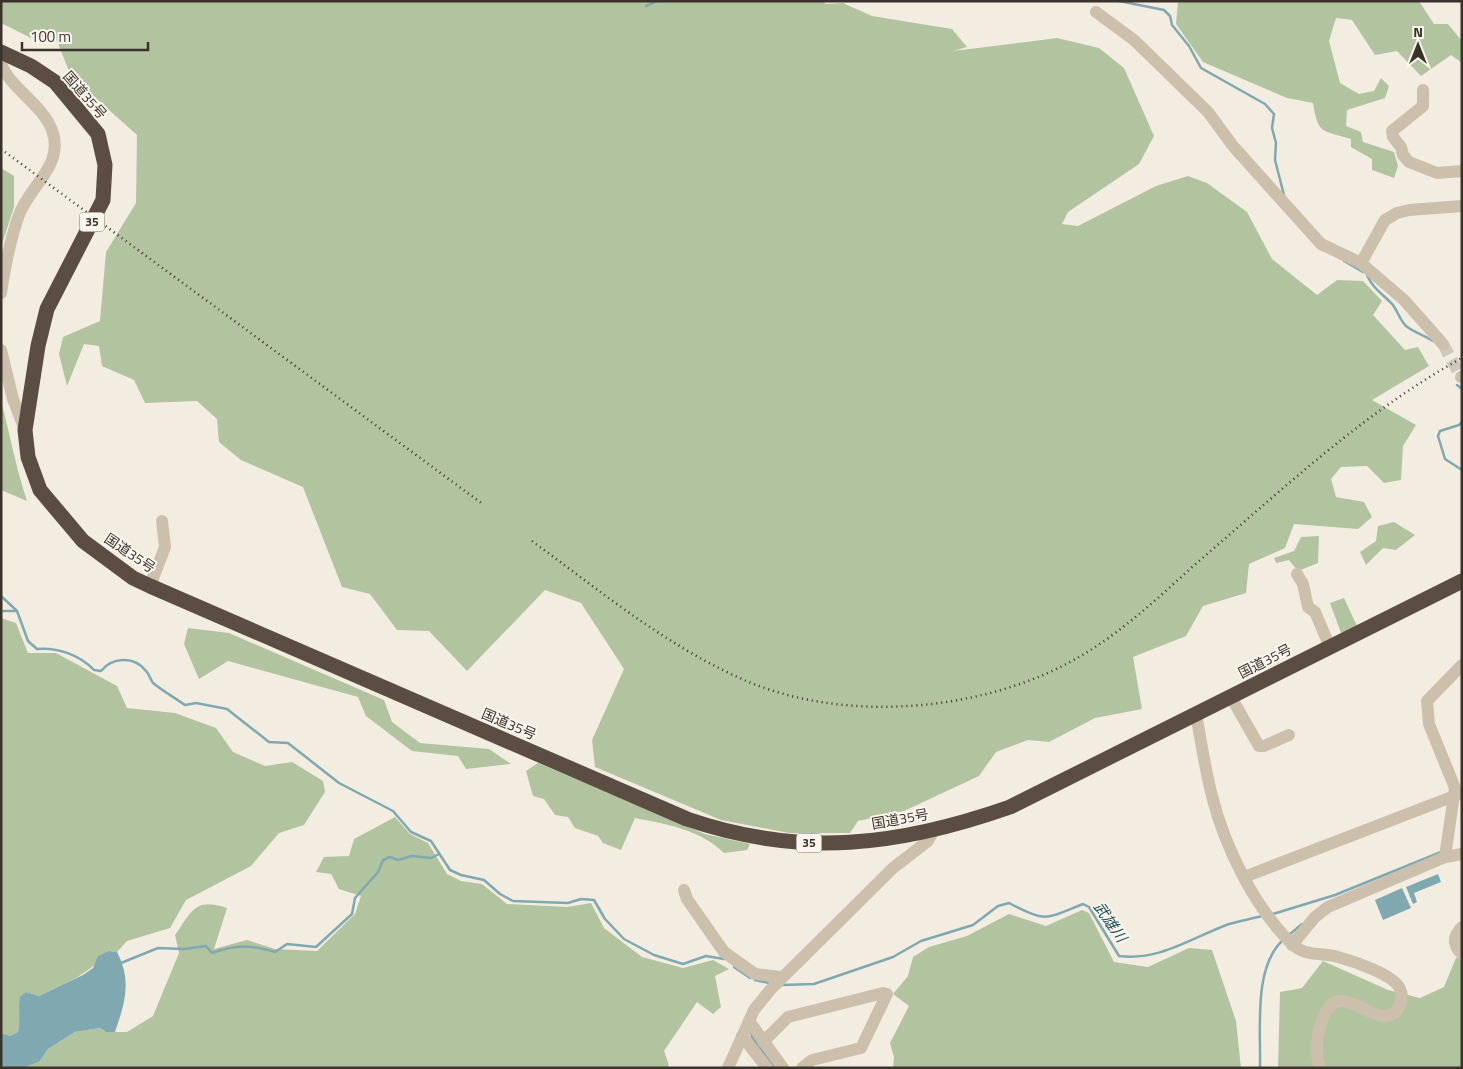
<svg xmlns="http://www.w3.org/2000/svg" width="1463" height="1069" viewBox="0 0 1463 1069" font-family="'Titillium Web','Noto Sans JP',sans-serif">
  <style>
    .green { fill: #b2c3a0 }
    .water { fill: #7fa8b1 }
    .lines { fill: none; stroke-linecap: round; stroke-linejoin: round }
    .stream { stroke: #7fa8b1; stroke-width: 2.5 }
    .minor-tunnel { stroke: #cec8bd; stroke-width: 12; stroke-dasharray: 12 6; stroke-linecap: butt }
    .minor { stroke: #ccbfac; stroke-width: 12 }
    .highway { stroke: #5b4d42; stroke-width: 15 }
    .rail { stroke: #3a322b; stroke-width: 2.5; stroke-dasharray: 1 4; stroke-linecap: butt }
    .labels { text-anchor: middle; stroke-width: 4; stroke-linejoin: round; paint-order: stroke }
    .shield { fill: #fbf6ed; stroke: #746d65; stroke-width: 1 }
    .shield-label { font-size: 12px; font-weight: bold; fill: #3a322b }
    .street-label { font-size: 14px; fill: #3a322b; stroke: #fbf6ed }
    .water-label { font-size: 15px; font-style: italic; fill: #20505c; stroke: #fbf6ed }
  </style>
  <rect width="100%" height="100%" fill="#f3ede1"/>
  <g class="green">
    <path d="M1,1H823L826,4L843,3L872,16L952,29L967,47L953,51L1057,38L1099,48L1124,68L1154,136L1139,164L1068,212L1062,224L1078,226L1156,186L1188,176L1207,183L1247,212L1272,259L1317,295L1337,280L1363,281L1382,301L1373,315L1405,350L1418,347L1429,366L1372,400L1416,425L1403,446L1401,480L1384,483L1367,466L1341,467L1331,479L1336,497L1364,502L1372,517L1358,529L1294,524L1285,548L1249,564L1246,593L1203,606L1186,636L1133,657L1142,709L1095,718L1049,742L1028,740L996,752L979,776L904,811L858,821L850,833H789L721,820L595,767L592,740L624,669L581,603L545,590L467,671L429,631L397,630L370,594L342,587L303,487L241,460L219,442L217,419L197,401L145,403L134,380L102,366L99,346L84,344L67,386L59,354L63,337L100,321L106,252L136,203L137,135L71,76L55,36L31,38L1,23Z"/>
    <path d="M1178,1H1419L1434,24H1448L1462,41V63L1451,55L1421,76L1397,51L1375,55L1352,20L1336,18L1329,41L1340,83L1359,94L1374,91L1381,78L1389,86L1385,98L1347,110L1346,126L1361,132L1363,142L1394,152L1398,166L1394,178L1372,170V159L1351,147V139C1322,130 1318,135 1313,103L1287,98L1203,62L1176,24Z"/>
    <path d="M1,168L14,176V207L1,247Z"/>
    <path d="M1,401C10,434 16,469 27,501L1,490Z"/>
    <path d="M1394,522L1415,535L1396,550L1383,548L1366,565L1360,552L1376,541L1378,526Z"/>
    <path d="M1319,536L1318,563L1298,571L1289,560L1276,563L1274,558L1294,551L1301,537Z"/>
    <path d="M1344,598L1357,626L1341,633L1330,603Z"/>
    <path d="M1,618L16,623L28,653H56L117,686L127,708L175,713L216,728L233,752L265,766L292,762L323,781L325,792L304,825L279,833L251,866L186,900L170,928L127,941L117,952L109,951C86,976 68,982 39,996L26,992L18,1032L10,1036L1,1033Z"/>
    <path d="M188,628L229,633L384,700L392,722L420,743L489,749L511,764L466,769L458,756L412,751L366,716L358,697L228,661L199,679L184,644Z"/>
    <path d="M538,763L705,834L750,844L747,850L724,853C701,830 667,824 635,818L621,850L603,843L598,836L575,828L568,817L555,815L544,799L533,796L526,771Z"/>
    <path d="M395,817L410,834L428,843L447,874L461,881L482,884L507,904L567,907L591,903L604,928L642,957L683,968L713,960L729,969L715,976L721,1007L713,1014L697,1002L664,1051L669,1065L667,1068H22L39,1062L48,1049L75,1032L100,1028L106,1032H127L153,1016L179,953L175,935C192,911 195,897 227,908L214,949L247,940L275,949L317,951L355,914L361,896L339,889L331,874L316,872L324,857L349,856L354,839Z"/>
    <path d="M1082,910L1089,913L1114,962L1148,967L1189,948L1212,950L1236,1021L1241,1068H893L894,1057L890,1043L909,1006L893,994L908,976L913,957L929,947L967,936L1009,914L1046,926Z"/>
    <path d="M1462,955V1068H1278L1280,992L1302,988L1323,961L1388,990L1420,998L1444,987L1456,958Z"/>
  </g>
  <g class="water">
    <path d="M1438,874L1441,882L1414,893L1417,902L1413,904L1406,887Z"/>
    <path d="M1402,888L1411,908L1383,920L1375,900Z"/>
    <path d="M109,951L117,952C132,981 125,1003 115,1032H106L100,1028L75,1032L48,1049L39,1062L22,1068H1V1033L10,1036L18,1032C21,1019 18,1010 20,997L26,992L39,996L83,975L93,968L98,956Z"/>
  </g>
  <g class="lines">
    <g class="stream">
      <path d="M1119,1L1164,10L1170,16L1172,25L1189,46L1201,68L1265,104L1274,114L1272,128L1276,143L1275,160L1284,195"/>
      <path d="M646,6L657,1"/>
      <path d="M1344,261L1363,272"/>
      <path d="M1367,275C1373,289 1383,294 1393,305C1398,312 1400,320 1406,326C1415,333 1424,335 1433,341"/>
      <path d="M1457,385L1462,389"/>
      <path d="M1462,422L1459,425L1440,431L1438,436L1445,459L1462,470"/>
      <path d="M1,596L16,610"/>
      <path d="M1,611H17L28,641L37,649C57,647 80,655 94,670L101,671C112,657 134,656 145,670C149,673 150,679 153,683C163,691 175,698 185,705L196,703L227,709L269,742L288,743L339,783L393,811L411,832L431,841L450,870L461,875L484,880L500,894L513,901L568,903L581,899L594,900L605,919L624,939L654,955L683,964L706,956L724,959"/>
      <path d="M1273,914L1335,895L1441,852"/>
      <path d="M1289,935L1302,924"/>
      <path d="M121,963L158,948L184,949L206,946L212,953C237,944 250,945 275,952L287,944L316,947L352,914L355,898L378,872L383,860L390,857L398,860L412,856L431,858L439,854"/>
      <path d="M734,967L750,978"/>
      <path d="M755,980L769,983"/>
      <path d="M782,985L814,984L893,957L921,941L973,925L998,906L1009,903C1046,923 1045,919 1083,904L1089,907L1119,956C1160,961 1191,938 1229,924C1239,921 1251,919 1262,916"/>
      <path d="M751,1032L752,1037L775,1068"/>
      <path d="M1260,1068C1261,1030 1253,967 1283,940"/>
    </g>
    <path class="minor-tunnel" d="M1443,344L1461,377"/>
    <g class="minor">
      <path d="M1096,12L1134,40L1208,112L1233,146L1321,244L1361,263L1404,300L1443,344"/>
      <path d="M1,64C11,89 42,104 52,130C65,165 30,185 19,215C10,240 5,266 1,293"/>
      <path d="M1423,90V106L1392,131L1393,137L1401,147L1403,155L1409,162L1437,173L1462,171"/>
      <path d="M1361,263L1385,220L1397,213L1409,210L1462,206"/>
      <path d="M1,350L13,399L25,430"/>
      <path d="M1461,377H1462"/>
      <path d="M1297,574L1303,584L1308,607L1315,612L1330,647"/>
      <path d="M150,586L165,547L162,521"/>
      <path d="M1231,697L1259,746H1264L1289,735"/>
      <path d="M1196,714C1201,741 1205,769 1212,796C1225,847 1254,907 1292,944C1305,957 1322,952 1338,957C1353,961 1395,975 1400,989C1403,995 1402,1001 1399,1007C1379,1042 1337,963 1320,1027C1316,1041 1315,1054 1320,1068"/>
      <path d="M1445,857L1455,788L1429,724L1427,701L1462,665"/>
      <path d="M1244,877L1462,793"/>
      <path d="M684,890L687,899L724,952L755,974L781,977"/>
      <path d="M1462,927C1453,936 1452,945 1462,954"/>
      <path d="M1292,945L1315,917L1328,907L1445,857L1462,854"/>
      <path d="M749,1021L783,1068"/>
      <path d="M742,1036L767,1068"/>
      <path d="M763,1042L788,1017L883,993L887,994L861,1048L812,1060L802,1068"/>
      <path d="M728,1068L754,1010L771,989L893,868L928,841L934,830"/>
    </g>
    <path class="highway" d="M1,52L31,66L55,82L98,134L105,165L103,200L47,309L38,346L25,430L28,457L40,490L83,541L133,578L150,586L687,819C801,858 899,846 1010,807L1462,581"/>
    <g class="rail">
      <path d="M1,149L484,505"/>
      <path d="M532,541C599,590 665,645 742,679C844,725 989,712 1084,654C1126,629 1162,594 1199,561C1283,489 1364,412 1462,358"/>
    </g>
  </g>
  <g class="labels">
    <g class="shield">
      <rect x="79.5" y="212.5" width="25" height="19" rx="4"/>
      <rect x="796.5" y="833.5" width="25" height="19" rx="4"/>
    </g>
    <g class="shield-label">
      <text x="92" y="226">35</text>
      <text x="809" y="847">35</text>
    </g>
    <g class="street-label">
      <text transform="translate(85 95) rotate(49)" y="5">国道35号</text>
      <text transform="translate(130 553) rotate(34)" y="5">国道35号</text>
      <text transform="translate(1265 661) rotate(-27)" y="5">国道35号</text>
      <text transform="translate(509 724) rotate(23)" y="5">国道35号</text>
      <text transform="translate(900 819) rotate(-10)" y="5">国道35号</text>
    </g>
    <g class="water-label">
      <text transform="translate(1110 922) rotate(55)" y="5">武雄川</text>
    </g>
  </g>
  <rect width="1463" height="1069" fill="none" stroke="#3a322b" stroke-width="5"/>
  <g transform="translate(1418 45)" stroke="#fbf6ed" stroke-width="4" paint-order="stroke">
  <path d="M0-4L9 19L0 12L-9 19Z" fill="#3a322b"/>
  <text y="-8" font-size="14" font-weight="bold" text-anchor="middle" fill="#3a322b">N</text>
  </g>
  <path d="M22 42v8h126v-8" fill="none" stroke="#3a322b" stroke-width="2.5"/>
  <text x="30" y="42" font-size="15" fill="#3a322b" stroke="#fbf6ed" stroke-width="4" paint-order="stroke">100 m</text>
</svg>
